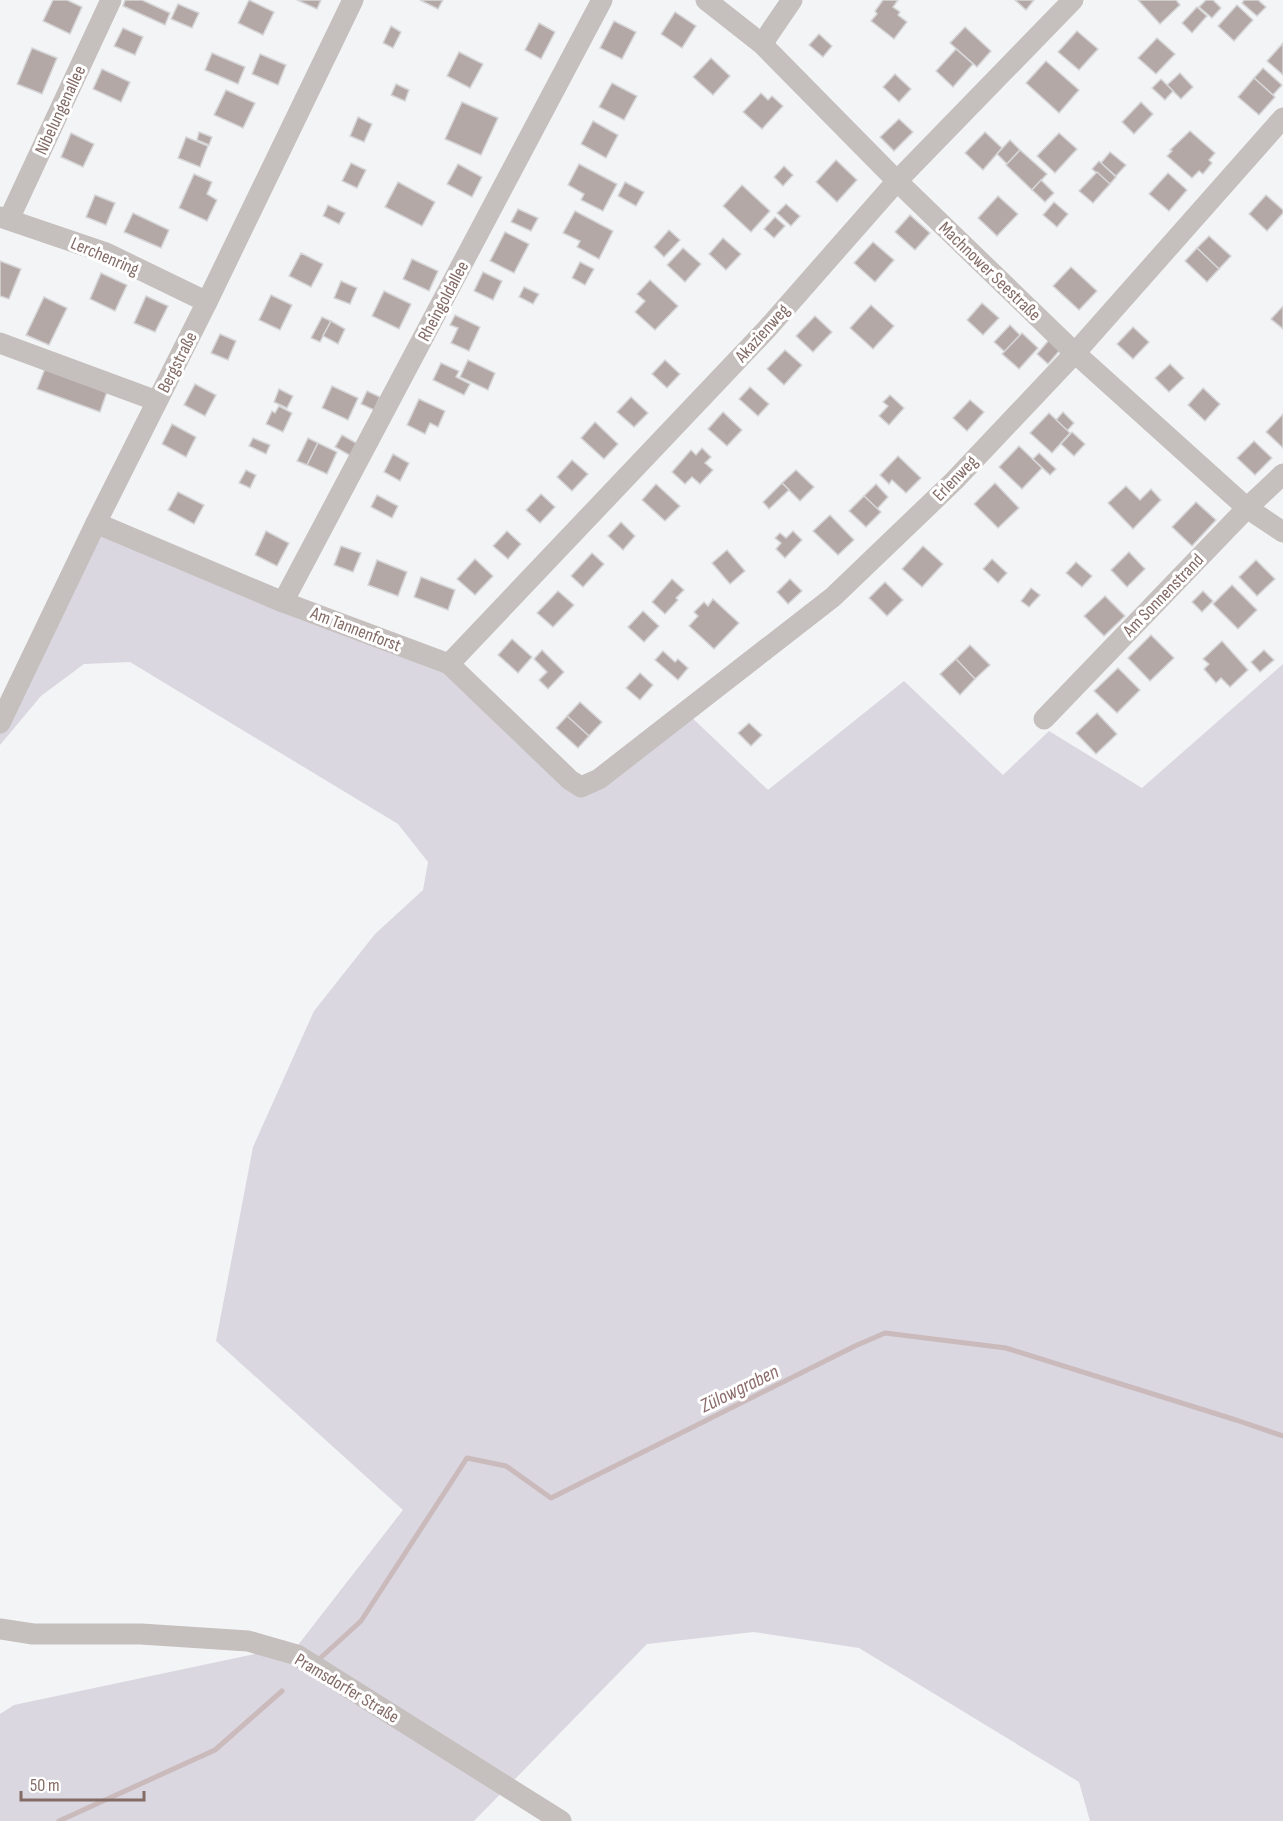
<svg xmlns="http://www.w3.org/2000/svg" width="1283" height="1821" viewBox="0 0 1283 1821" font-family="'Sofia Sans Condensed',sans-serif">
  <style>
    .green { fill: #dad7e0 }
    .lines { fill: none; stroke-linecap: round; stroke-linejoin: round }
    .stream { stroke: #cababb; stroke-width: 5 }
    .building { fill: #b4a8a6; stroke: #d6d6d8; stroke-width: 1.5 }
    .minor { stroke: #c5bfbd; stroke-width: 21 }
    .labels { text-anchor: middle; stroke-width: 6; stroke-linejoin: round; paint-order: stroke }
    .street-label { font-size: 18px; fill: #836b66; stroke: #fff }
    .water-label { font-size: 20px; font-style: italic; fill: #8d6c6c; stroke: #fff }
  </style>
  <rect width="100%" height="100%" fill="#f3f4f6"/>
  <path class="green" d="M96,523L449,664L581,787L686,712L768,790L904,681L1003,775L1049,731L1142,788L1283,664V1821H1090L1079,1782L859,1648L754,1632L647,1644L474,1821H0V1714L14,1705L298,1645L403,1510L216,1341L253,1147L314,1011L375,934L423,890L428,862L398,824L130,662L84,664L41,696L0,745V723Z"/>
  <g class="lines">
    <g class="stream">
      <path d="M316,1662L361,1621L467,1458L506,1466L551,1498L855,1346L885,1333L1006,1348L1236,1420L1283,1436"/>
      <path d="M59,1821L215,1750L282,1691"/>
    </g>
  </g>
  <g class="building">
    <path d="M53,0H67L82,7L70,34L43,21Z"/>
    <path d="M125,0H142L170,13L165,25L123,6Z"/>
    <path d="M249,0L274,12L263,35L238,23Z"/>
    <path d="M297,0H321L317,9Z"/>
    <path d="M420,0H443L438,9Z"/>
    <path d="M883,0H898L893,7L900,12L898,15L907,22L894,39L871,21L877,14L875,11Z"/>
    <path d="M1015,0H1034L1026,10Z"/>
    <path d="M1138,0H1176L1180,5L1160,24Z"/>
    <path d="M1206,0H1213L1221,8L1212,18L1199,7Z"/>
    <path d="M1244,0H1258L1266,7L1257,16L1242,3Z"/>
    <path d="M178,4L199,13L192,28L171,19Z"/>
    <path d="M1237,5L1253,20L1234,41L1218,26Z"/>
    <path d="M1197,7L1207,16L1192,33L1182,23Z"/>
    <path d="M675,12L696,26L682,48L661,34Z"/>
    <path d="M614,21L636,32L622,59L600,48Z"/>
    <path d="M539,23L555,32L541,59L525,50Z"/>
    <path d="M391,26L401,32L393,48L383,43Z"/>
    <path d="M965,27L991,51L977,67L950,43Z"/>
    <path d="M123,28L143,37L135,55L114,46Z"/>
    <path d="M1077,31L1098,49L1079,70L1058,52Z"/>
    <path d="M819,34L832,46L823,57L809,45Z"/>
    <path d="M1157,38L1175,54L1156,74L1138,58Z"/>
    <path d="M1283,43V75L1267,61Z"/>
    <path d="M32,48L57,58L42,94L17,84Z"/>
    <path d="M956,49L973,64L953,87L936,71Z"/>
    <path d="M459,52L483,64L470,88L447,76Z"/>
    <path d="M212,53L245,67L238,84L205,70Z"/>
    <path d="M260,54L286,65L278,85L252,74Z"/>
    <path d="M711,58L730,76L713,95L693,77Z"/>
    <path d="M1046,61L1079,90L1059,113L1026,83Z"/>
    <path d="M1263,68L1282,85L1273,95L1254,78Z"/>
    <path d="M102,69L130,82L121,102L93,89Z"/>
    <path d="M1180,73L1193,87L1181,99L1167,85Z"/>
    <path d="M895,74L911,89L899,102L883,87Z"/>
    <path d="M1254,78L1275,97L1259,115L1238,97Z"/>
    <path d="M1161,79L1173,91L1165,100L1152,88Z"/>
    <path d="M612,83L637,96L624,120L599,107Z"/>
    <path d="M396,84L409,90L405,101L391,95Z"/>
    <path d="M226,90L255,103L243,128L214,115Z"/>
    <path d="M761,93L768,100L772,96L783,106L762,129L743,112Z"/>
    <path d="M462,102L498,118L481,155L445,139Z"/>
    <path d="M1141,102L1153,114L1134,134L1122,122Z"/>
    <path d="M358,117L372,124L364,142L350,136Z"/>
    <path d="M899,119L913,132L894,151L880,137Z"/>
    <path d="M593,121L618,135L606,158L581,144Z"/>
    <path d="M1190,131L1215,153L1209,160L1212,163L1203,174L1199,171L1192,178L1167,156L1172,151L1170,150Z"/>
    <path d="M199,132L212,137L209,145L197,140Z"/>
    <path d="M985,132L1002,148L983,170L965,153Z"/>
    <path d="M71,133L94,144L83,167L61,157Z"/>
    <path d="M1059,133L1077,149L1055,173L1037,156Z"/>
    <path d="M186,137L208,146L200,167L178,158Z"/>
    <path d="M1010,140L1020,150L1007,164L997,154Z"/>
    <path d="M1020,150L1047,174L1032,190L1006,165Z"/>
    <path d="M1110,152L1126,165L1116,176L1101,163Z"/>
    <path d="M836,160L857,180L837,202L816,182Z"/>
    <path d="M1099,161L1116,177L1110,184L1092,169Z"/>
    <path d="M351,163L366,170L357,188L342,181Z"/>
    <path d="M458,164L482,177L472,197L447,184Z"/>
    <path d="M579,164L617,184L603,211L581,200L584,194L568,185Z"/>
    <path d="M784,166L793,175L783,186L774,177Z"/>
    <path d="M1097,172L1110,184L1093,203L1079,191Z"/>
    <path d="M1168,173L1187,190L1169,211L1149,194Z"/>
    <path d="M194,174L212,182L207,194L217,200L207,221L179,208Z"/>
    <path d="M1041,180L1054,193L1045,202L1032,190Z"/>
    <path d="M398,182L435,202L422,226L385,207Z"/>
    <path d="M625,182L644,192L636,206L618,196Z"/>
    <path d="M742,185L770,211L751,232L723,206Z"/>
    <path d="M95,195L115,203L106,225L86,217Z"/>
    <path d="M1266,195L1283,210V213L1267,231L1249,214Z"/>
    <path d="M998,196L1018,214L997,236L978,218Z"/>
    <path d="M1054,202L1068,214L1057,227L1043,215Z"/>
    <path d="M786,204L800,216L791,226L777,213Z"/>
    <path d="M328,205L345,213L339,224L323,216Z"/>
    <path d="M518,209L538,218L531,231L511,222Z"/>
    <path d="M575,211L613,231L599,259L577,247L580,241L563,233Z"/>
    <path d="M133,213L169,230L161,248L124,232Z"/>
    <path d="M910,215L930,233L915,250L895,232Z"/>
    <path d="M775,217L785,226L774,238L764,229Z"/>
    <path d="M669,230L680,240L664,257L654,247Z"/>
    <path d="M505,232L529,244L514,273L490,261Z"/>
    <path d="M1209,236L1231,256L1219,269L1197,248Z"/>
    <path d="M723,238L741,254L726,270L709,254Z"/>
    <path d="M873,242L894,260L875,282L854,263Z"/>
    <path d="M683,248L701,264L685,282L667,265Z"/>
    <path d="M1197,248L1219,269L1207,282L1185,261Z"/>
    <path d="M301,253L323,264L311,287L289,276Z"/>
    <path d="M412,259L438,271L429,291L403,279Z"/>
    <path d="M0,261L21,269L9,299L0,296Z"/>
    <path d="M580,262L594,269L585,285L572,278Z"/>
    <path d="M1071,267L1097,291L1079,310L1053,286Z"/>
    <path d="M483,272L502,281L493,300L474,291Z"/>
    <path d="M101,273L127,285L115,311L90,299Z"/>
    <path d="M650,280L678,306L655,330L635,312L645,301L637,294Z"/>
    <path d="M341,281L357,288L350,304L334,298Z"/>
    <path d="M524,287L539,294L533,304L519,297Z"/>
    <path d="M384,291L411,304L399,329L372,316Z"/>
    <path d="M271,295L292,305L280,330L259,320Z"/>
    <path d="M146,296L168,306L155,332L134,323Z"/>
    <path d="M44,297L67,308L49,345L26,335Z"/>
    <path d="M982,303L999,318L983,335L967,320Z"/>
    <path d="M871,305L894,326L873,349L850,328Z"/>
    <path d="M1283,306V329L1271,319Z"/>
    <path d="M455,315L480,327L469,351L451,343L458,328L450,325Z"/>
    <path d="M815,316L832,332L813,352L796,336Z"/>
    <path d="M322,317L331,321L320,342L311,338Z"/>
    <path d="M331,321L345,329L338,344L323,336Z"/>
    <path d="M1010,325L1020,335L1005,352L994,342Z"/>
    <path d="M1133,327L1149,342L1133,359L1117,344Z"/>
    <path d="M1022,333L1038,348L1019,369L1002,354Z"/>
    <path d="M220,334L236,341L228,360L211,353Z"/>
    <path d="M1049,340L1060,350L1048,364L1037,354Z"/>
    <path d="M785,350L802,365L784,385L767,369Z"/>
    <path d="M468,360L495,373L488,390L460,377Z"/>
    <path d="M665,360L680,374L667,388L652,374Z"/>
    <path d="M441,363L459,371L456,377L470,384L464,395L433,380Z"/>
    <path d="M1170,364L1184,378L1169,392L1155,378Z"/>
    <path d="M46,366L108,389L100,412L37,389Z"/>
    <path d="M195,384L216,395L205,416L184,405Z"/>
    <path d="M332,386L358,398L348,420L322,408Z"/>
    <path d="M750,387L769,404L758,416L739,399Z"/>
    <path d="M1203,388L1220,404L1205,421L1188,405Z"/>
    <path d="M279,389L293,396L287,408L274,402Z"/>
    <path d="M367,391L380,397L374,410L361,404Z"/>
    <path d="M890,395L904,408L889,425L879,416L888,406L883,402Z"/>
    <path d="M631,397L648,413L634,427L617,412Z"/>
    <path d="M419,399L445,411L438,427L430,423L425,434L407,425Z"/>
    <path d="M970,400L984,412L967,431L953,418Z"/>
    <path d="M279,406L292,413L283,432L266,424L272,411L275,413Z"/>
    <path d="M723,412L742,430L727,446L708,429Z"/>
    <path d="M1063,412L1074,423L1067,431L1056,420Z"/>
    <path d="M1049,413L1070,433L1052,453L1030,433Z"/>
    <path d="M1283,414V448L1266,432Z"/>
    <path d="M595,422L618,444L604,459L581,438Z"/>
    <path d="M172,424L196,437L186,457L162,444Z"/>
    <path d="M1072,432L1085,444L1074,456L1061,444Z"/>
    <path d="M342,435L358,444L351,456L335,447Z"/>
    <path d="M253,438L270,445L266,454L249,446Z"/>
    <path d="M308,438L318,443L307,465L297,461Z"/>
    <path d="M1254,441L1272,458L1255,475L1237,458Z"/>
    <path d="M318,443L337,452L327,474L307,465Z"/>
    <path d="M1019,446L1042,468L1022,489L999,467Z"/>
    <path d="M702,448L711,457L705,463L713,470L700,484L692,477L685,484L672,472L691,450L696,455Z"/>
    <path d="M1039,453L1056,469L1050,475L1033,459Z"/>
    <path d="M393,454L409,463L400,481L384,472Z"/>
    <path d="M898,456L921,478L906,493L892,480L889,484L880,475Z"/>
    <path d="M572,460L588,474L572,491L557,477Z"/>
    <path d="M246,470L256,475L250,488L239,483Z"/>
    <path d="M796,470L814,487L800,501L782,483Z"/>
    <path d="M782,483L789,490L769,509L763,502Z"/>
    <path d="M995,483L1019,508L998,528L974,504Z"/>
    <path d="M656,484L680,506L665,521L642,500Z"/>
    <path d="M876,484L888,497L877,509L864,496Z"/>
    <path d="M1126,486L1140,500L1151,489L1161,500L1133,529L1108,503Z"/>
    <path d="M178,492L204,505L194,524L168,510Z"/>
    <path d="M541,494L555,507L540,523L526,510Z"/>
    <path d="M377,495L398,506L392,518L371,507Z"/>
    <path d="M864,496L881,512L866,527L849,511Z"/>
    <path d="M1196,502L1216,520L1192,546L1172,527Z"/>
    <path d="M830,515L854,540L838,555L813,531Z"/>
    <path d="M621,522L635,536L623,550L608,536Z"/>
    <path d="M266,531L289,543L277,566L255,555Z"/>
    <path d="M507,531L521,544L508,559L493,546Z"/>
    <path d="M793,531L802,540L785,558L776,549L781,543L775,538L780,533L786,538Z"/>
    <path d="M341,546L361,553L353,572L334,565Z"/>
    <path d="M923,546L943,564L922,587L902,569Z"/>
    <path d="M727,550L745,571L730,584L712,563Z"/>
    <path d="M1129,552L1145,569L1127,587L1111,570Z"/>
    <path d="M592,553L604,564L583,587L571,576Z"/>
    <path d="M475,559L493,576L475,595L457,579Z"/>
    <path d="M992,559L1007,573L998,583L983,569Z"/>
    <path d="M377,560L407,572L398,596L368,585Z"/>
    <path d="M1256,560L1275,579L1257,596L1239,577Z"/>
    <path d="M1076,562L1092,576L1082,587L1066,573Z"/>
    <path d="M421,577L455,590L448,610L414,597Z"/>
    <path d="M672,579L684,590L676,598L678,600L665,614L652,602Z"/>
    <path d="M790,579L802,591L788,604L777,592Z"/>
    <path d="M885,582L903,600L887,616L869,598Z"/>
    <path d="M1232,585L1257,610L1238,629L1213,604Z"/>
    <path d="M1031,588L1040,595L1029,607L1021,601Z"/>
    <path d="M558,591L574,605L553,627L537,613Z"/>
    <path d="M1203,591L1213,601L1202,612L1192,602Z"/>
    <path d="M1105,596L1125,616L1104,636L1084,616Z"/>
    <path d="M713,599L739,623L714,649L689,626L698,616L694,612L704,602L708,606Z"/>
    <path d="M643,611L659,626L644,642L628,627Z"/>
    <path d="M1151,635L1174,658L1150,681L1128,658Z"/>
    <path d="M512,639L532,657L518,673L498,655Z"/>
    <path d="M1222,641L1248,670L1230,687L1221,678L1216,683L1204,669L1209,664L1203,659Z"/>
    <path d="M970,645L990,665L975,679L956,659Z"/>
    <path d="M542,650L564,672L548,689L539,680L547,672L534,659Z"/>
    <path d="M1264,650L1274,660L1260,672L1251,662Z"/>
    <path d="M663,651L675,662L678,659L688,668L678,680L655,660Z"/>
    <path d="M956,659L975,679L960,695L940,674Z"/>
    <path d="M1118,668L1140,690L1117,713L1094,691Z"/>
    <path d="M640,673L653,685L640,700L626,688Z"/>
    <path d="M580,702L602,722L589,736L567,716Z"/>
    <path d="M1097,713L1117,734L1096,754L1076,733Z"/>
    <path d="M567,716L589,736L578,748L556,728Z"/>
    <path d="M749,723L762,735L751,746L738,733Z"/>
  </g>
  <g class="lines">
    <g class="minor">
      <path d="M706,0L762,44L897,181L1075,353L1247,508L1283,532"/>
      <path d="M762,44L792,0"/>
      <path d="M0,217L106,253L207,302"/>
      <path d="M9,219L111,0"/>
      <path d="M0,343L157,401"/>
      <path d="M96,523L283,602L449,664L570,780L581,787L599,779L833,597L954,481L1075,353L1283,118"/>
      <path d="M283,602L602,0"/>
      <path d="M449,664L766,330L897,181L1073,0"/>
      <path d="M1044,719L1247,508L1283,474"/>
      <path d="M0,723L96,523L207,302L353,0"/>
      <path d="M0,1629L33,1634H141L248,1641L297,1655L561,1821"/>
    </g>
  </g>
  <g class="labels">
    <g class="street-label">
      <text transform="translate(60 110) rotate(-65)" y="6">Nibelungenallee</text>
      <text transform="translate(105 256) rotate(23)" y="6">Lerchenring</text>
      <text transform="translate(990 271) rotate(44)" y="6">Machnower Seestraße</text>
      <text transform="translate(443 301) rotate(-62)" y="6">Rheingoldallee</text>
      <text transform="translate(762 333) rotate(-48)" y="6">Akazienweg</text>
      <text transform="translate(177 362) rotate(-63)" y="6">Bergstraße</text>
      <text transform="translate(955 478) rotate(-46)" y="6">Erlenweg</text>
      <text transform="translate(1163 595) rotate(-46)" y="6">Am Sonnenstrand</text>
      <text transform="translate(356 629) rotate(21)" y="6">Am Tannenforst</text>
      <text transform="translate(347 1688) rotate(31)" y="6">Pramsdorfer Straße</text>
    </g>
    <g class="water-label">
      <text transform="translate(739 1388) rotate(-26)" y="7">Zülowgraben</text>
    </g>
  </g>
  <path d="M21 1791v9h123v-9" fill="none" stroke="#836b66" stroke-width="3"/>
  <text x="30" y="1791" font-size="18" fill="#836b66" stroke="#ffffff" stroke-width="4.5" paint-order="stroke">50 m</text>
</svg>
